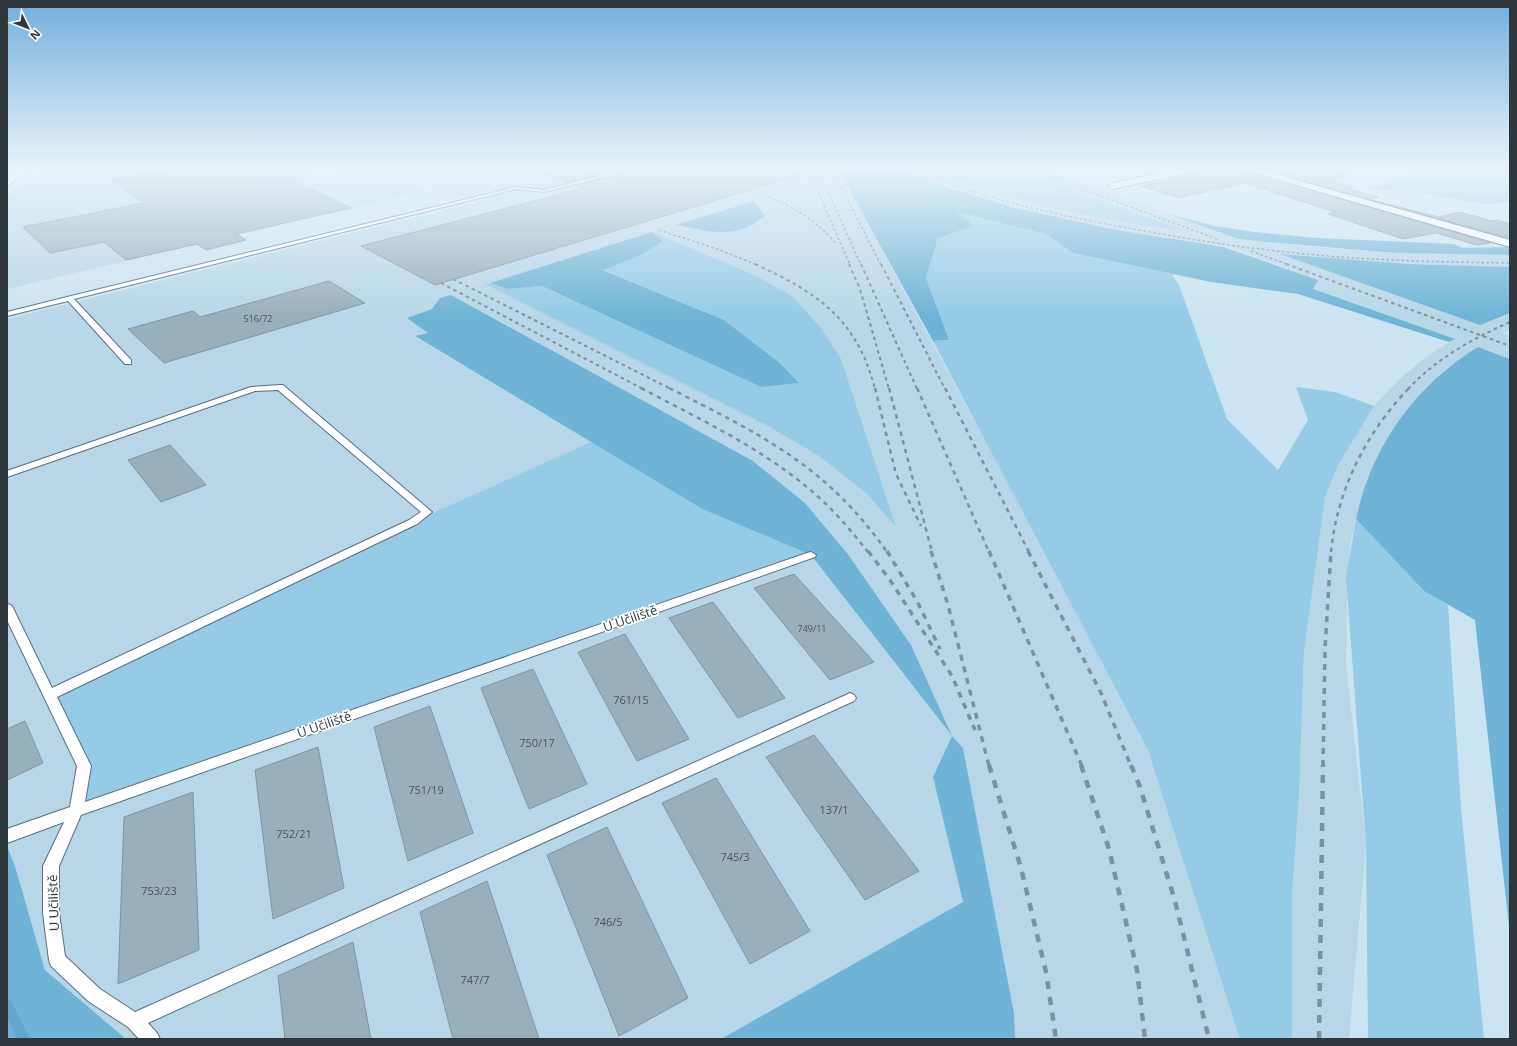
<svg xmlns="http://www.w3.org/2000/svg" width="1517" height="1046" viewBox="0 0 1517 1046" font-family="'Open Sans',sans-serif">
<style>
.built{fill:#b7d7e8;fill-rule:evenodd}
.green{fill:#95cbe6}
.forest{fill:#6fb4d6}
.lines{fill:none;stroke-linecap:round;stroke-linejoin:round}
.stream{stroke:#62a7c9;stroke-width:11}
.building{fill:#98b0bc;stroke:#7e95a2}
.service-casing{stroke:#596f7b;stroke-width:2}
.minor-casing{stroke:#596f7b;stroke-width:2}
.service{fill:#fff;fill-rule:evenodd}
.minor{fill:#fff;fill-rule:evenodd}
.rail-far4{stroke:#7e9099;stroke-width:1.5;stroke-dasharray:2.5 2.5;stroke-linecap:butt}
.rail-far3{stroke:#7e9099;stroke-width:2;stroke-dasharray:3.5 3.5;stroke-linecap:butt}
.rail-far2{stroke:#7e9099;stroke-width:2.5;stroke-dasharray:4.5 4.5;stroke-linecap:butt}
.rail-far1{stroke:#7e9099;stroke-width:3.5;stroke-dasharray:6 6;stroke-linecap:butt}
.rail{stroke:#7e9099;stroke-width:4.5;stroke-dasharray:8 8;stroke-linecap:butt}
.labels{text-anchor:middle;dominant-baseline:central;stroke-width:3.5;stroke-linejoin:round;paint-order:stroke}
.number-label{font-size:9px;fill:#48555c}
.near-number-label{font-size:11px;fill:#48555c}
.near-street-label{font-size:13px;fill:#2d373c;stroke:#fff}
</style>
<rect width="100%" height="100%" fill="#cbe4f1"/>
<g class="built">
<path d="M 54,169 L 300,169 L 319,178 L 359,169 L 384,169 L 394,173 L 418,169 L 838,169 L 1122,692 L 1164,788 L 1202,904 L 1240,1039 L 1015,1039 L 1014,1013 L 963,748 L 952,736 L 933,777 L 963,902 L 721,1039 L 126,1039 L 45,970 L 15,866 L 7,846 L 7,319 L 477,202 L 418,182 L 414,184 L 428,190 L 7,289 L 7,196 L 43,173 ZM 753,201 L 731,232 L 720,232 L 677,225 ZM 652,233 L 757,276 L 793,297 L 895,526 L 866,493 L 819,456 L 766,425 L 486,284 ZM 451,295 L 753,461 L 805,503 L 847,553 L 950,734 L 811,555 L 84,766 L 50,695 L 591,442 L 415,337 L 429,334 L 408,318 L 432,309 L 440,298 Z"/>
<path d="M 901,169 L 928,169 L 970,184 L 1031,202 L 1120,221 L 1167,229 L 1183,231 L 1016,169 L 1044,169 L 1239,239 L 1300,246 L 1396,253 L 1510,255 L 1510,267 L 1409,264 L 1283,254 L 1480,325 L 1510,313 L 1510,330 L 1503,333 L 1510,336 L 1510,359 L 1478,347 L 1448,367 L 1427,386 L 1402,415 L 1383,444 L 1369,475 L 1358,507 L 1350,546 L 1347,597 L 1346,664 L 1366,845 L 1349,1039 L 1289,1039 L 1292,895 L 1299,798 L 1304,651 L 1310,571 L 1325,497 L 1338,465 L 1353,435 L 1374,406 L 1401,378 L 1423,359 L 1454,339 L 1313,289 L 1318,280 L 1229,247 L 1111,229 L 1016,208 L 952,189 Z"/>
</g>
<g class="green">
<path d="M 928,169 L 1016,169 L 1185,231 C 1101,220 1007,202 928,169 Z"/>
<path d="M 1436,169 L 1510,169 L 1510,201 L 1488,205 L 1420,192 L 1367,189 L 1389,181 Z"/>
<path d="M 954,212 L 1046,234 L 1073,253 L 1172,274 L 1179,285 L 1227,419 L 1278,470 L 1308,420 L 1296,387 L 1335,392 L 1374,406 L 1338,465 L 1325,497 L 1304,651 L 1299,798 L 1292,895 L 1292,1039 L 1240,1039 L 1148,750 L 933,341 L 949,340 L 926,278 L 938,238 L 975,226 Z"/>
<path d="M 652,232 L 757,276 L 793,297 L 821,328 L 841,359 L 896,527 L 866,493 L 819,456 L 766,425 L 485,284 L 490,283 L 508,289 L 542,286 L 761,387 L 798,383 L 780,363 L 724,320 L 602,269 L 643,254 L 663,241 Z"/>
<path d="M 591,442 L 702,509 L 811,555 L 76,811 L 84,766 L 49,695 L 413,522 Z"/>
<path d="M 1356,519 L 1424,591 L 1448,605 L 1461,809 L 1484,1039 L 1368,1039 L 1366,845 L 1346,577 Z"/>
</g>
<g class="forest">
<path d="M 838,169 L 901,169 L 952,189 L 1016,208 L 1111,229 L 1224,247 L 1318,280 L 1313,289 L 1455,339 L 1449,342 L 1298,294 L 1211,282 L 1073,253 L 1046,234 L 956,212 L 975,226 L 938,238 L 926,278 L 949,340 L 933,341 Z"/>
<path d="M 754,201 L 765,216 C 760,219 755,224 749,226 C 726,238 700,229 676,225 Z"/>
<path d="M 1168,214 L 1215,226 L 1255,232 L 1317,238 L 1453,244 L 1463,248 L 1510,247 L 1510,255 L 1396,253 L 1266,242 L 1239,239 Z"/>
<path d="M 652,232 L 663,241 L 643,254 L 603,270 L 724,320 L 780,363 L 799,383 L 761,387 L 542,286 L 508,289 L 490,283 Z"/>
<path d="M 1280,254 L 1409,264 L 1510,267 L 1510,313 L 1480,325 Z"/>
<path d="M 451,295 L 753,461 L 805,503 L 847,553 L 911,645 L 952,736 L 963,748 L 1014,1013 L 1015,1039 L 721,1039 L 963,902 L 933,777 L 952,736 L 811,555 L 702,509 L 415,336 L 428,333 L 407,318 L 432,309 L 440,298 Z"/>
<path d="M 1478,347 L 1510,359 L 1510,935 L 1475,620 L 1424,591 L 1356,519 C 1371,447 1415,385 1478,347 Z"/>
<path d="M 7,846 L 15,866 L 45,970 L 126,1039 L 7,1039 Z"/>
</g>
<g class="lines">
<path class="stream" d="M 7,1005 L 24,1039"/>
</g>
<g class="building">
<path d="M 170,169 L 290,169 L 291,179 L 351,208 L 236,234 L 246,240 L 206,250 L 197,244 L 126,260 L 104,242 L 50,253 L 23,227 L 144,203 L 111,180 Z"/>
<path d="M 538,169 L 803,169 L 803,174 L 435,285 L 361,246 L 584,188 L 576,186 L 616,175 L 618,174 L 614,171 L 567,182 L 538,172 Z"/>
<path d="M 1200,169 L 1240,169 L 1490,243 L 1477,245 L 1436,233 L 1403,239 L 1328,214 L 1335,212 L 1245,183 L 1179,198 L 1142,186 L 1199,174 Z"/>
<path d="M 1264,169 L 1345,169 L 1345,176 L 1327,181 L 1354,187 L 1348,189 L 1378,197 L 1369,199 Z"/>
<path d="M 1371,200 L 1439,217 L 1459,212 L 1493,221 L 1496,220 L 1510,224 L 1510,238 Z"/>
<path d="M 329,281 L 365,303 L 164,363 L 128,329 L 193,311 L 200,317 Z"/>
<path d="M 170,445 L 206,485 L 161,502 L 128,460 Z"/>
<path d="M 794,574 L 874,662 L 830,680 L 754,588 Z"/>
<path d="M 713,602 L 785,698 L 738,718 L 669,618 Z"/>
<path d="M 625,634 L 689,739 L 637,761 L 578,652 Z"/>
<path d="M 533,669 L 587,784 L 529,809 L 481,688 Z"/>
<path d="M 430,706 L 473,833 L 408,861 L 374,727 Z"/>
<path d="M 25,721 L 43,763 L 7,780 L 7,729 Z"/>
<path d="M 814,735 L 919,871 L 865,900 L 766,757 Z"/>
<path d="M 318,747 L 344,888 L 273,919 L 255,770 Z"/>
<path d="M 716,778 L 810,931 L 750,964 L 662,803 Z"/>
<path d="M 193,792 L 199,950 L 118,984 L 124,817 Z"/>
<path d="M 607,827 L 688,998 L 619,1036 L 547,855 Z"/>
<path d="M 487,881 L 539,1039 L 453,1039 L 420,912 Z"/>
<path d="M 353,942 L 371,1039 L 285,1039 L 278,976 Z"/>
</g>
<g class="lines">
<g class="service-casing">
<g id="service">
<path d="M 614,172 L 616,174 L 544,192 L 516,189 L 74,299 L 131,360 L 131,364 L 125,364 L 68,301 L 7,316 L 7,312 L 67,297 L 516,187 L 544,190 Z"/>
<path d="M 280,385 L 283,385 L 432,512 L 417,524 L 57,697 L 91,766 L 85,802 L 807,553 L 811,552 L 816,555 L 815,557 L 81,815 L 59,866 L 59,913 L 65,956 L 100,989 L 135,1012 L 846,695 L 850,693 L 854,695 L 856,698 L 854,701 L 148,1023 L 157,1033 L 160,1039 L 139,1039 L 128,1027 L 88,1001 L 51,966 L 49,960 L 43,913 L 43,866 L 64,822 L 7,843 L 7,829 L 70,807 L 77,766 L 7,620 L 7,604 L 11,605 L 13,608 L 52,688 L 409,520 L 421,512 L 278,390 L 255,391 L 7,477 L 7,471 L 251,387 Z"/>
</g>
</g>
<g class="minor-casing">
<g id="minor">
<path d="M 18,169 L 28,169 L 10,184 L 7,185 L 7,177 Z"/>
<path d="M 1178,169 L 1197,169 L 1193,172 L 1113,189 L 1108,186 L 1113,183 Z"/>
<path d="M 1241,169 L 1257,169 L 1510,240 L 1510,247 Z"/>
</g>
</g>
<use href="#service" class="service"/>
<use href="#minor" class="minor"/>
<g class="rail-far4">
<path d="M 808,169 L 850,265"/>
<path d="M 818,169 L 861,265"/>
<path d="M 832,169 L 881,265"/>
<path d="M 878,169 L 917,187 L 985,208"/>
<path d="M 912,169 C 985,200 1061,216 1139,230 C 1182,238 1225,245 1269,250 C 1349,260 1430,262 1510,263"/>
<path d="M 1027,169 L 1217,239"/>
<path d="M 749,190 C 784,202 814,216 837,245"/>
<path d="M 659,230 L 720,250 L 757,265"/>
<path d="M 1251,251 L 1289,265"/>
</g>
<g class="rail-far3">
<path d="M 755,264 C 818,293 857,319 875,389"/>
<path d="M 849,264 L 860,289 L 889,389"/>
<path d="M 861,264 L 917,389"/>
<path d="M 881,264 L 945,389"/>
<path d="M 1286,264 L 1510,346"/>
<path d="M 453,279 L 671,389"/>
<path d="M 441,283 L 643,389"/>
<path d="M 1408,389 C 1436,359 1472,339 1510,322"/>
</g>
<g class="rail-far2">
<path d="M 641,388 C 701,420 764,449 815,494 C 835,511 852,532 868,552"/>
<path d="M 669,388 C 760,434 827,466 887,552"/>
<path d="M 875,388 L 896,474 L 921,526"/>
<path d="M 889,388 L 932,552"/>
<path d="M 917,388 L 989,552"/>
<path d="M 945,388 L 1029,552"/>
<path d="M 1331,552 C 1337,490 1366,433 1409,388"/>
</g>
<g class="rail-far1">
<path d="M 868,551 L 890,580 L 952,676 L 975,730"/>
<path d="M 887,551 L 918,603 L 940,649"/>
<path d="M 931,551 L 948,605 L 989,766"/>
<path d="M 989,551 L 1082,766"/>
<path d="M 1028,551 L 1101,693 L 1131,766"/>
<path d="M 1323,766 L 1325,649 L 1331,551"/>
</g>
<g class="rail">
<path d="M 989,765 L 1021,868 L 1046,972 L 1056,1039"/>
<path d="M 1081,765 L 1109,849 L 1137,970 L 1145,1039"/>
<path d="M 1131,765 L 1140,787 L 1175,901 L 1209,1039"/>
<path d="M 1319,1039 L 1323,765"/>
</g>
</g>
<linearGradient id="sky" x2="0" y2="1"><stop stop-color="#72afdc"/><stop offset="0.53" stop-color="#e8f3f9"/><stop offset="1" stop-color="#e8f3f9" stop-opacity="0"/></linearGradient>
<rect width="1517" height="316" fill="url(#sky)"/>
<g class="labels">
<g class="number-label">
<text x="258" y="318">516/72</text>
<text x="812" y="628">749/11</text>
</g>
<g class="near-number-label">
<text x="631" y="699">761/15</text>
<text x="537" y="742">750/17</text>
<text x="426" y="789">751/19</text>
<text x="834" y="809">137/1</text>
<text x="294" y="833">752/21</text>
<text x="735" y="856">745/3</text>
<text x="159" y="890">753/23</text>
<text x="608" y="921">746/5</text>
<text x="475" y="979">747/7</text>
</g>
<g class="near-street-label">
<text transform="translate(630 618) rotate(-19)">U Učiliště</text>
<text transform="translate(324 724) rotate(-19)">U Učiliště</text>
<text transform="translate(53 903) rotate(-92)">U Učiliště</text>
</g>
</g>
<rect width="1517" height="1046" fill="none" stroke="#2d373c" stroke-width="16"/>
<g transform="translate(28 28) rotate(133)" stroke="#ffffff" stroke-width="3" paint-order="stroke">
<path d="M0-3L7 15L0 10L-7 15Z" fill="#2d373c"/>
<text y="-6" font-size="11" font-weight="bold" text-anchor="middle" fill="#2d373c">N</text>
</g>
</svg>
